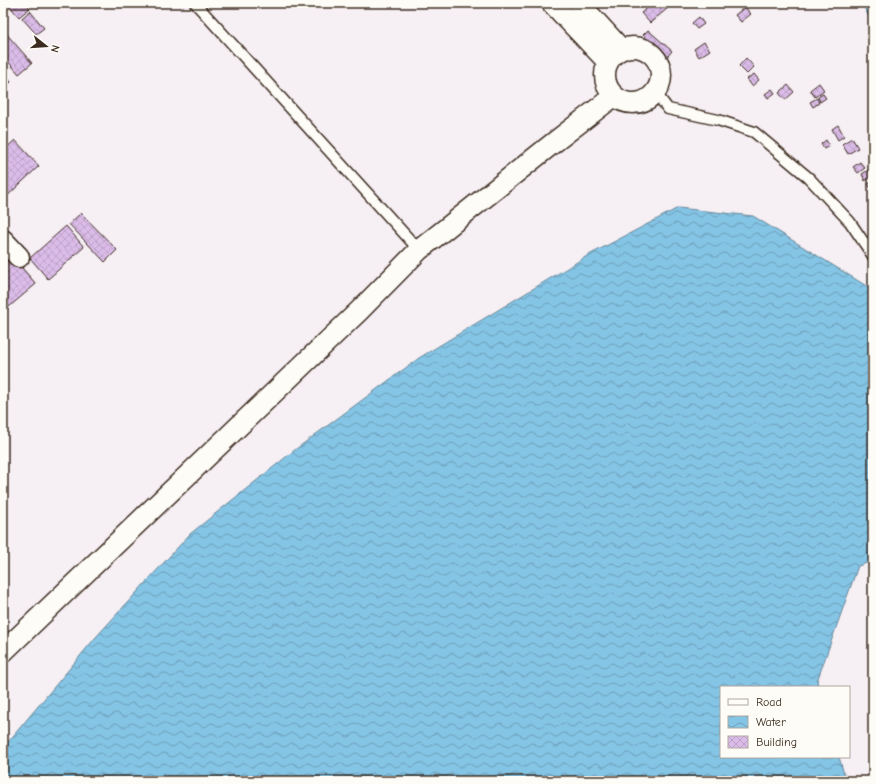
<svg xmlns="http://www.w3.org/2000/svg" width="876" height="784" viewBox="0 0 876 784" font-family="'Comic Neue',sans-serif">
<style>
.water{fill:url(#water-waves);stroke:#678695}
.building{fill:url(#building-cross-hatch);stroke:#3b2a1e}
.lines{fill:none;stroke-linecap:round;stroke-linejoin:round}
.lane-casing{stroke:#3b2a1e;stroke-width:13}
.street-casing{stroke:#3b2a1e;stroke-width:23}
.lane{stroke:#fdfcf7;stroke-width:10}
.street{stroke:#fdfcf7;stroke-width:20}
</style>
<defs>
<pattern id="water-waves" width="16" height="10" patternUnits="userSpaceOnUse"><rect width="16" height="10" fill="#84c4e5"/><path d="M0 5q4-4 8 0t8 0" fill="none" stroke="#6d9fb9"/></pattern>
<pattern id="building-cross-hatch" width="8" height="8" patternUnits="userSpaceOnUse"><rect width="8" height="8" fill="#dbbce9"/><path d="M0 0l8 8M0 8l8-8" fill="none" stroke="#bda2c7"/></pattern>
</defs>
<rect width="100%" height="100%" fill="#f6eff4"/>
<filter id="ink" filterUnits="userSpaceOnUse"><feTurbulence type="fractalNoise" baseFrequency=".025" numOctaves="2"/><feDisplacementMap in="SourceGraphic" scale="8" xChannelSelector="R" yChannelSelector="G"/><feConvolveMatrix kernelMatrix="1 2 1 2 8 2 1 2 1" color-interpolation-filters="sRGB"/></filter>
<g filter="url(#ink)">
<g class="water">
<path d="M 862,3 L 873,3 L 873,25 Z"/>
<path d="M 678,208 L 753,216 L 873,290 L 873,561 L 858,566 L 817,681 L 819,687 L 721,687 L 721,757 L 839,757 L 846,781 L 3,781 L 3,748 L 96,637 L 190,534 L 296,449 L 419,358 L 587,256 Z"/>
</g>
<g class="building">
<path d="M 7,3 L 25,3 L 30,8 L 19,17 Z"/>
<path d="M 653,3 L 663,3 L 668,8 L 650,23 L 641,13 Z"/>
<path d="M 745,7 L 751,14 L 741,22 L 735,15 Z"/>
<path d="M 30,11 L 44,28 L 36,34 L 22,18 Z"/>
<path d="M 699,17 L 704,24 L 697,29 L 692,23 Z"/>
<path d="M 3,30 L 32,63 L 19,74 L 6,59 L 3,61 Z"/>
<path d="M 648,30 L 672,51 L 667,57 L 643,35 Z"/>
<path d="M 704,42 L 710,50 L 699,57 L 694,49 Z"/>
<path d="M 746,58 L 754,67 L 747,74 L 739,66 Z"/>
<path d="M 3,73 L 11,82 L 3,89 Z"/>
<path d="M 754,74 L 759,80 L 752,86 L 747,79 Z"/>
<path d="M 819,83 L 824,90 L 815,97 L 810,90 Z"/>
<path d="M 788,85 L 794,92 L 785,100 L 779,93 Z"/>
<path d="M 772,89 L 775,93 L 768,98 L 765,94 Z"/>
<path d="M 823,94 L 826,98 L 820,102 L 818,97 Z"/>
<path d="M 817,98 L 819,103 L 813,107 L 810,102 Z"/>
<path d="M 838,125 L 844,136 L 838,140 L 832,129 Z"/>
<path d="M 3,127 L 8,132 L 3,137 Z"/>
<path d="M 852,138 L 858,148 L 848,154 L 842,144 Z"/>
<path d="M 15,140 L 39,166 L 3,200 L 3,151 Z"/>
<path d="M 826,140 L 829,146 L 824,149 L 821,144 Z"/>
<path d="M 860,162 L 865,168 L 858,173 L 853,167 Z"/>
<path d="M 872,168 L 873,176 L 865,181 L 862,174 Z"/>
<path d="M 873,181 L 873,192 L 868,184 Z"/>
<path d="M 81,213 L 117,250 L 105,262 L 69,224 Z"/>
<path d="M 66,226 L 84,247 L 48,279 L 30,258 Z"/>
<path d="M 3,246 L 36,284 L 3,312 Z"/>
</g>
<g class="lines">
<g class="lane-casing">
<g id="lane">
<path d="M 195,3 L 419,250"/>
<path d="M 655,92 L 668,109 L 718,120 L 754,132 L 809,178 L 850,222 L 873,256"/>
</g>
</g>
<g class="street-casing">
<g id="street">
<path d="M 552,3 L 608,62"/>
<path d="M 579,3 L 621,49"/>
<circle cx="633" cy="75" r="28"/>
<path d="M 3,240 L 19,257"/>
<path d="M 3,652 L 359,311 L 419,250 L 552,144 L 614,96"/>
</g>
</g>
<use href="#lane" class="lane"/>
<use href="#street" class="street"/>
</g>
</g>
<rect width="876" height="784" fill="none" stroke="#fdfcf7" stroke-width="16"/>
<rect x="8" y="8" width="860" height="768" fill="none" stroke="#3b2a1e" stroke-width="1.5" filter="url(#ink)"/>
<rect x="720" y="686" width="130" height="72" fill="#fdfcf7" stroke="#afa8a0"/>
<rect x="728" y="699" width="20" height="6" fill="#fdfcf7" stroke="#afa8a0"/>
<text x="756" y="706" font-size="12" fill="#3b2a1e">Road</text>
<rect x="728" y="716" width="20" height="12" fill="url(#water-waves)" stroke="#afa8a0"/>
<text x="756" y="726" font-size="12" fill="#3b2a1e">Water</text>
<rect x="728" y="736" width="20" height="12" fill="url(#building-cross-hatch)" stroke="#afa8a0"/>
<text x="756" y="746" font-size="12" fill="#3b2a1e">Building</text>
<g transform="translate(46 46) rotate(107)" stroke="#fdfcf7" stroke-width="3" paint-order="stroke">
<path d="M0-3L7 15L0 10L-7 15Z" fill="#3b2a1e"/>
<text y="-6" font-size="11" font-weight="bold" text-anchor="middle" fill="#3b2a1e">N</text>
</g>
</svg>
